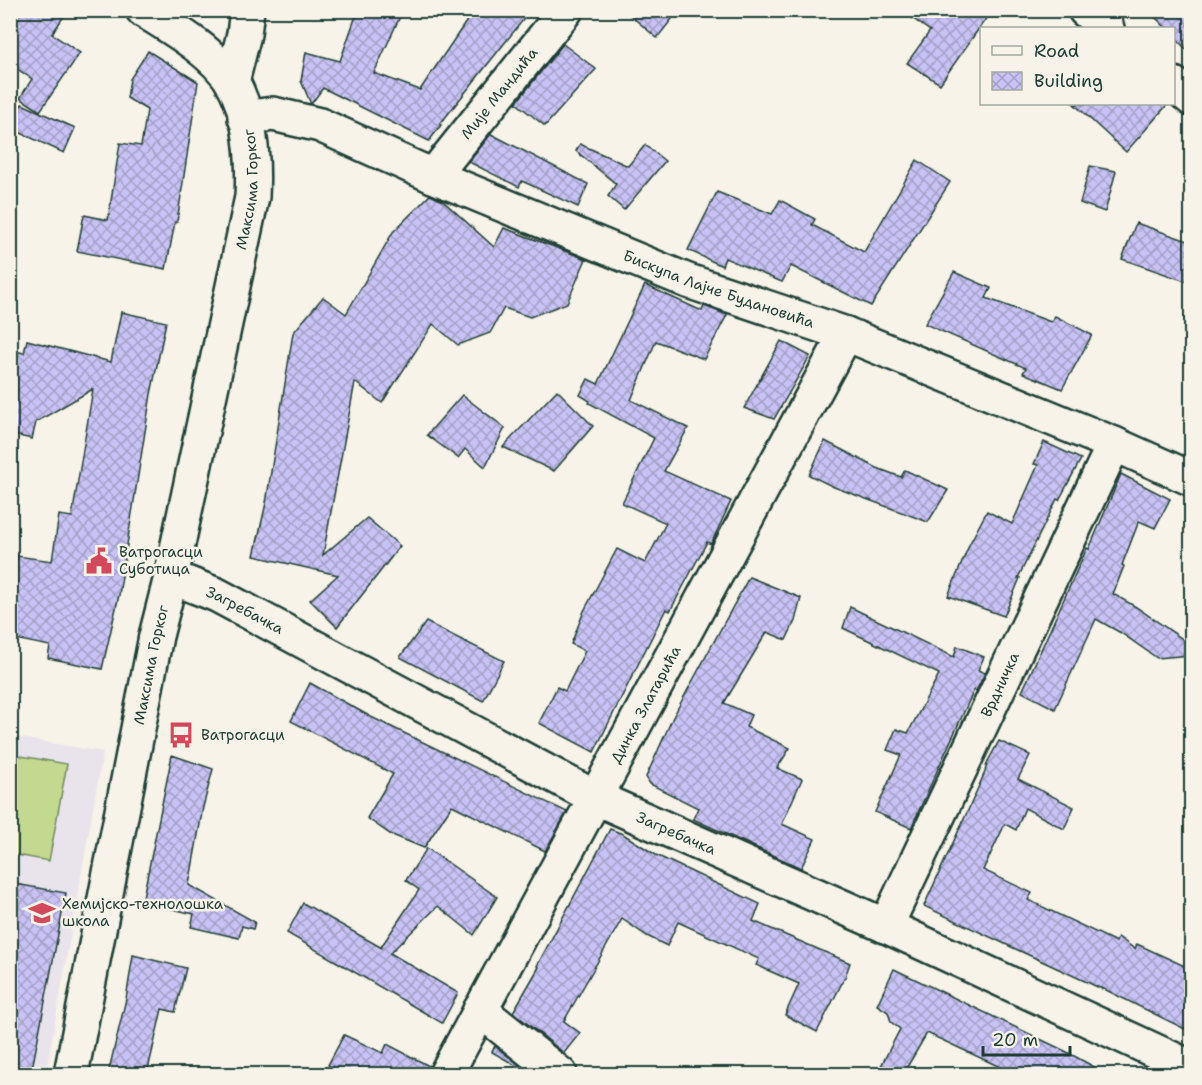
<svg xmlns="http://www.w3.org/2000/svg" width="1202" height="1085" viewBox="0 0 1202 1085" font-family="'Shantell Sans',sans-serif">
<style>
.built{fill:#e9e4ec}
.pitch{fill:#c3d98f;stroke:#718b62;stroke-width:1.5}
.building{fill:url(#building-cross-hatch);stroke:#1f3d34;stroke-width:1.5}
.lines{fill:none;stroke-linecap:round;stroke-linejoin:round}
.street-casing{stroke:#1f3d34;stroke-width:38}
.secondary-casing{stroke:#1f3d34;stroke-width:38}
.street{stroke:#f7f3e8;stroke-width:33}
.secondary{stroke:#f7f3e8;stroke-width:33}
.labels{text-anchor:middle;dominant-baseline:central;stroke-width:5;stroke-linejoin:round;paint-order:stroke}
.street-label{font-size:15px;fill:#1f3d34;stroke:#f7f3e8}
.poi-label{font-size:15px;fill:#1f3d34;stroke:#f7f3e8;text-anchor:start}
</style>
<defs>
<pattern id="building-cross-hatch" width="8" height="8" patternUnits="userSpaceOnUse" patternTransform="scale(1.5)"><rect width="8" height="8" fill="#c9c2f4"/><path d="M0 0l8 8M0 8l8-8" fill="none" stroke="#a39fc6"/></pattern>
</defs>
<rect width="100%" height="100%" fill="#f7f3e8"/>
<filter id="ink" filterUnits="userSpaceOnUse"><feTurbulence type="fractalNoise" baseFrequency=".0167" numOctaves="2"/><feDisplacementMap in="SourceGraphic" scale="12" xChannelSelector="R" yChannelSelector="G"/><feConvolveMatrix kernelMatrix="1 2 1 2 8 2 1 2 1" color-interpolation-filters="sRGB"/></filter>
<g filter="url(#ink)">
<path class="built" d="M 10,736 L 103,752 L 46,1074 L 11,1074 Z"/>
<path class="pitch" d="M 10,754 L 67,764 L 49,861 L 11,854 Z"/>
<g class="building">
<path d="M 21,10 L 68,10 L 52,34 L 80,53 L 40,111 L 20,98 L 32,79 L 10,64 L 10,27 Z"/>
<path d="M 358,10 L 403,10 L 374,73 L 420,90 L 474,10 L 531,10 L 440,124 L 441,125 L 429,141 L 323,88 L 311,104 L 301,81 L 306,52 L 340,61 Z"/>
<path d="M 624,10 L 679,10 L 657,38 Z"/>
<path d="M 901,10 L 992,10 L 940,84 L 907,63 L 930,31 Z"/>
<path d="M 1148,10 L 1191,10 L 1191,54 L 1173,36 L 1173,28 L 1166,28 Z"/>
<path d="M 563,44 L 596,69 L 545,126 L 516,103 Z"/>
<path d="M 148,51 L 198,82 L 177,222 L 175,222 L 166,269 L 77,251 L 84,215 L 108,220 L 120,143 L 141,146 L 147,110 L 127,98 L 130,79 Z"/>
<path d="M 22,104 L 75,128 L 64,153 L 10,128 L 10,123 Z"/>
<path d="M 1074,104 L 1168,104 L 1126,152 Z"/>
<path d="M 491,134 L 588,184 L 578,207 L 522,181 L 519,187 L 469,162 Z"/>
<path d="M 580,144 L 628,166 L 645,145 L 665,161 L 624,210 L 608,196 L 616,184 L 576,151 Z"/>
<path d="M 917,160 L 950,182 L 871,306 L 791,266 L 782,282 L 725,258 L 722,266 L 688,250 L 717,192 L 772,214 L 780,200 L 815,219 L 812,225 L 864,252 Z"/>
<path d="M 1090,166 L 1116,171 L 1105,212 L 1080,203 Z"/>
<path d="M 430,195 L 443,201 L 494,247 L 504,228 L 586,259 L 567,303 L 530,317 L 504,308 L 490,333 L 458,345 L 433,324 L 382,403 L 355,382 L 323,555 L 367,518 L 400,546 L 337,627 L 310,600 L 338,575 L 254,556 L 266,503 L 293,333 L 323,297 L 346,314 L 393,232 Z"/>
<path d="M 1136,223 L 1191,242 L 1191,283 L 1122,259 Z"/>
<path d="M 954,272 L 991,288 L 986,298 L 1051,322 L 1055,316 L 1092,335 L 1062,389 L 1023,373 L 1026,368 L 925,324 Z"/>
<path d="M 645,285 L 702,311 L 704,306 L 727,315 L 704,359 L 656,341 L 631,400 L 688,428 L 664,471 L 731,501 L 711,544 L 707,542 L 670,611 L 666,609 L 594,752 L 539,723 L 557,687 L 565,691 L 585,651 L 571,644 L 584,611 L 617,549 L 645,563 L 666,523 L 622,503 L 654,438 L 589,403 L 590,401 L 580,395 L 588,379 L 598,384 Z"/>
<path d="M 121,312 L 166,322 L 151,394 L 119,595 L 102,669 L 48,658 L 50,646 L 10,638 L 10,555 L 52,561 L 59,515 L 72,517 L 93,389 L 36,422 L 32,439 L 10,434 L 10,350 L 24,353 L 27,340 L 111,362 Z"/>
<path d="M 781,341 L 810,356 L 774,419 L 744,408 Z"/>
<path d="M 557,390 L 593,426 L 554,471 L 503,447 Z"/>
<path d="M 462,395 L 505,428 L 485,467 L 465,449 L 458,458 L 427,435 Z"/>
<path d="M 825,441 L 877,468 L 901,477 L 905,470 L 948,490 L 928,522 L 834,487 L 809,475 Z"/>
<path d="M 1044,442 L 1081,459 L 1059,500 L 1057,499 L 1018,578 L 1020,578 L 1004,616 L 948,596 L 970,543 L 987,511 L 1012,524 L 1038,465 L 1034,464 Z"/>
<path d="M 1121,474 L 1170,499 L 1155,528 L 1139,521 L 1122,565 L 1124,566 L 1113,594 L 1136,607 L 1191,645 L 1191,655 L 1157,658 L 1121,633 L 1096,619 L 1055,709 L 1022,692 L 1087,548 L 1089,549 Z"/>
<path d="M 749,577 L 801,598 L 795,621 L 786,640 L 767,632 L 724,703 L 751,715 L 746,727 L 790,748 L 777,768 L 802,779 L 782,824 L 815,839 L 801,868 L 693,819 L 698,808 L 650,784 L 646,777 L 673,717 Z"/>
<path d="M 850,607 L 954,657 L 957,646 L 984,657 L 978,670 L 985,673 L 976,691 L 974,690 L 911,828 L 875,812 L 901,755 L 887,750 L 896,729 L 908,733 L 939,674 L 843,628 Z"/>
<path d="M 426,622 L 504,661 L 483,701 L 400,657 Z"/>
<path d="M 310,683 L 371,717 L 567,812 L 545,851 L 452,805 L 424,848 L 390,834 L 367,818 L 393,774 L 291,721 Z"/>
<path d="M 999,741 L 1030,755 L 1018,779 L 1074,807 L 1064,829 L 1025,808 L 1016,830 L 1005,824 L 983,870 L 1032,893 L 1028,900 L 1116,942 L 1118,937 L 1135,949 L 1137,944 L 1191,969 L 1191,1032 L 1102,988 L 1102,989 L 1020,951 L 924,906 L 970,806 L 985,772 L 987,763 Z"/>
<path d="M 172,755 L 213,769 L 203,807 L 189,885 L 255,922 L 253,929 L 242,926 L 239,938 L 191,927 L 194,914 L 142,902 Z"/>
<path d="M 610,829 L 623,834 L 656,855 L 760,904 L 753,921 L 850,963 L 845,977 L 817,1032 L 785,1015 L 799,984 L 756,965 L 759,959 L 678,922 L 667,946 L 647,936 L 622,919 L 564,1021 L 580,1033 L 564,1053 L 513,1012 L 539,967 L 537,966 Z"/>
<path d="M 427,848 L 497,897 L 474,935 L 438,906 L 390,953 L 458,993 L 442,1023 L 287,933 L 303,903 L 382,948 L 381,947 L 419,890 L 406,880 Z"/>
<path d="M 10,883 L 66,893 L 31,1074 L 10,1074 Z"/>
<path d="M 133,955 L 186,968 L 175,1012 L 162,1009 L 147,1074 L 108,1074 L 126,999 Z"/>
<path d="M 894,969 L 1065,1051 L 1107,1074 L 1015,1074 L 927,1033 L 903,1074 L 894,1074 L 880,1068 L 900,1029 L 891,1022 L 888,1012 L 877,1005 Z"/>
<path d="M 344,1035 L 383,1053 L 387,1044 L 429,1066 L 427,1074 L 346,1074 L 328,1065 Z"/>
<path d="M 495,1046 L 531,1074 L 492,1052 Z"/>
</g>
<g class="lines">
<g class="street-casing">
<g id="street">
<path d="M 1085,10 L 1107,28"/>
<path d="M 232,82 L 244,34 L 247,10"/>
<path d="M 1174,84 L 1192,99"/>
<path id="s1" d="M 245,118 L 273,114 L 320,125 L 433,176 L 688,281 L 846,334 L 1114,444 L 1192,479"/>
<path id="s2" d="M 433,176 L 566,10"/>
<path id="s3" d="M 886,926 L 1114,444"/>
<path d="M 480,1010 L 560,1074"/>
<path id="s4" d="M 446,1074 L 846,334"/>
</g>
</g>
<g class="secondary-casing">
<g id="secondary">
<path id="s5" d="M 171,577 L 217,595 L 596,798 L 886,926 L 1192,1068"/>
<path id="s6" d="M 71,1074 L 156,636 L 171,577 L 252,197 C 254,160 251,116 233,83 C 215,53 172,28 143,10"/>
</g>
</g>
<use href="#street" class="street"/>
<use href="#secondary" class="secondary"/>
</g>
</g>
<defs>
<g id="civic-bare" transform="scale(2.07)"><path d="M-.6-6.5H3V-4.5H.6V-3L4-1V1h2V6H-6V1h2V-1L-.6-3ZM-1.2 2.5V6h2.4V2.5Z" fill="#d1495b" stroke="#f7f3e8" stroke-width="2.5" paint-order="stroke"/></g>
<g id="bus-bare" transform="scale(2.07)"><path d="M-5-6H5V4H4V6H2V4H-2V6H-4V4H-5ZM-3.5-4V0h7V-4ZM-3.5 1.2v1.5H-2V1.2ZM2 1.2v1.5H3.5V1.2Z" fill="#d1495b" stroke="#f7f3e8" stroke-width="2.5" paint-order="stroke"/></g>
<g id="school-bare" transform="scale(2.07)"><path d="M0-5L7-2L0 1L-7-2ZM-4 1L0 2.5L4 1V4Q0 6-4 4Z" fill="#d1495b" stroke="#f7f3e8" stroke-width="2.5" paint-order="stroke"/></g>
</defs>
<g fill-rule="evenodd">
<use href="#civic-bare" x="99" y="561"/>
<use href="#bus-bare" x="181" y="735"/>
<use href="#school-bare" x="42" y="913"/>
</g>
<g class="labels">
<g class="street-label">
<text stroke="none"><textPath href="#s2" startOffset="106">Мије Мандића</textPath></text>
<text stroke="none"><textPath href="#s6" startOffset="903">Максима Горког</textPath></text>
<text stroke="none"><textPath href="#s1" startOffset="508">Бискупа Лајче Будановића</textPath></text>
<text stroke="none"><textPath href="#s5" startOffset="81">Загребачка</textPath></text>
<text stroke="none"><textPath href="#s6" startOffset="417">Максима Горког</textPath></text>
<text stroke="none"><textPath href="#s3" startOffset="267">Врдничка</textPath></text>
<text stroke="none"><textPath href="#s4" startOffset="420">Динка Златарића</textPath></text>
<text stroke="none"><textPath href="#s5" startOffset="567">Загребачка</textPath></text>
</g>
<g class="poi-label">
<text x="119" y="552">Ватрогасци<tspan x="119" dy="17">Суботица</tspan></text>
<text x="201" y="735">Ватрогасци</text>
<text x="62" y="904">Хемијско-технолошка<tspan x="62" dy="17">школа</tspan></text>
</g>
</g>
<rect width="1202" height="1085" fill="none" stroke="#f7f3e8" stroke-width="36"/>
<rect x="18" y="18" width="1166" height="1049" fill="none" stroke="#1f3d34" stroke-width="2" filter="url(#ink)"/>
<rect x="980" y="27" width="195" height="78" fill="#f7f3e8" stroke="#a1aaa0" stroke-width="1.5"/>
<rect x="992" y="46" width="30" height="9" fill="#f7f3e8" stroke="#a1aaa0" stroke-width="1.5"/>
<text x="1034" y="57" font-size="18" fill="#1f3d34">Road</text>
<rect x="992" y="72" width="30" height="18" fill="url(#building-cross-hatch)" stroke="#a1aaa0" stroke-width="1.5"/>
<text x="1034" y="87" font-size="18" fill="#1f3d34">Building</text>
<path d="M983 1046v9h87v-9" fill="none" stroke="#1f3d34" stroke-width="3"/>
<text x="992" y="1046" font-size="18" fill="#1f3d34" stroke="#f7f3e8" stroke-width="4.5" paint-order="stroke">20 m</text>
</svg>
